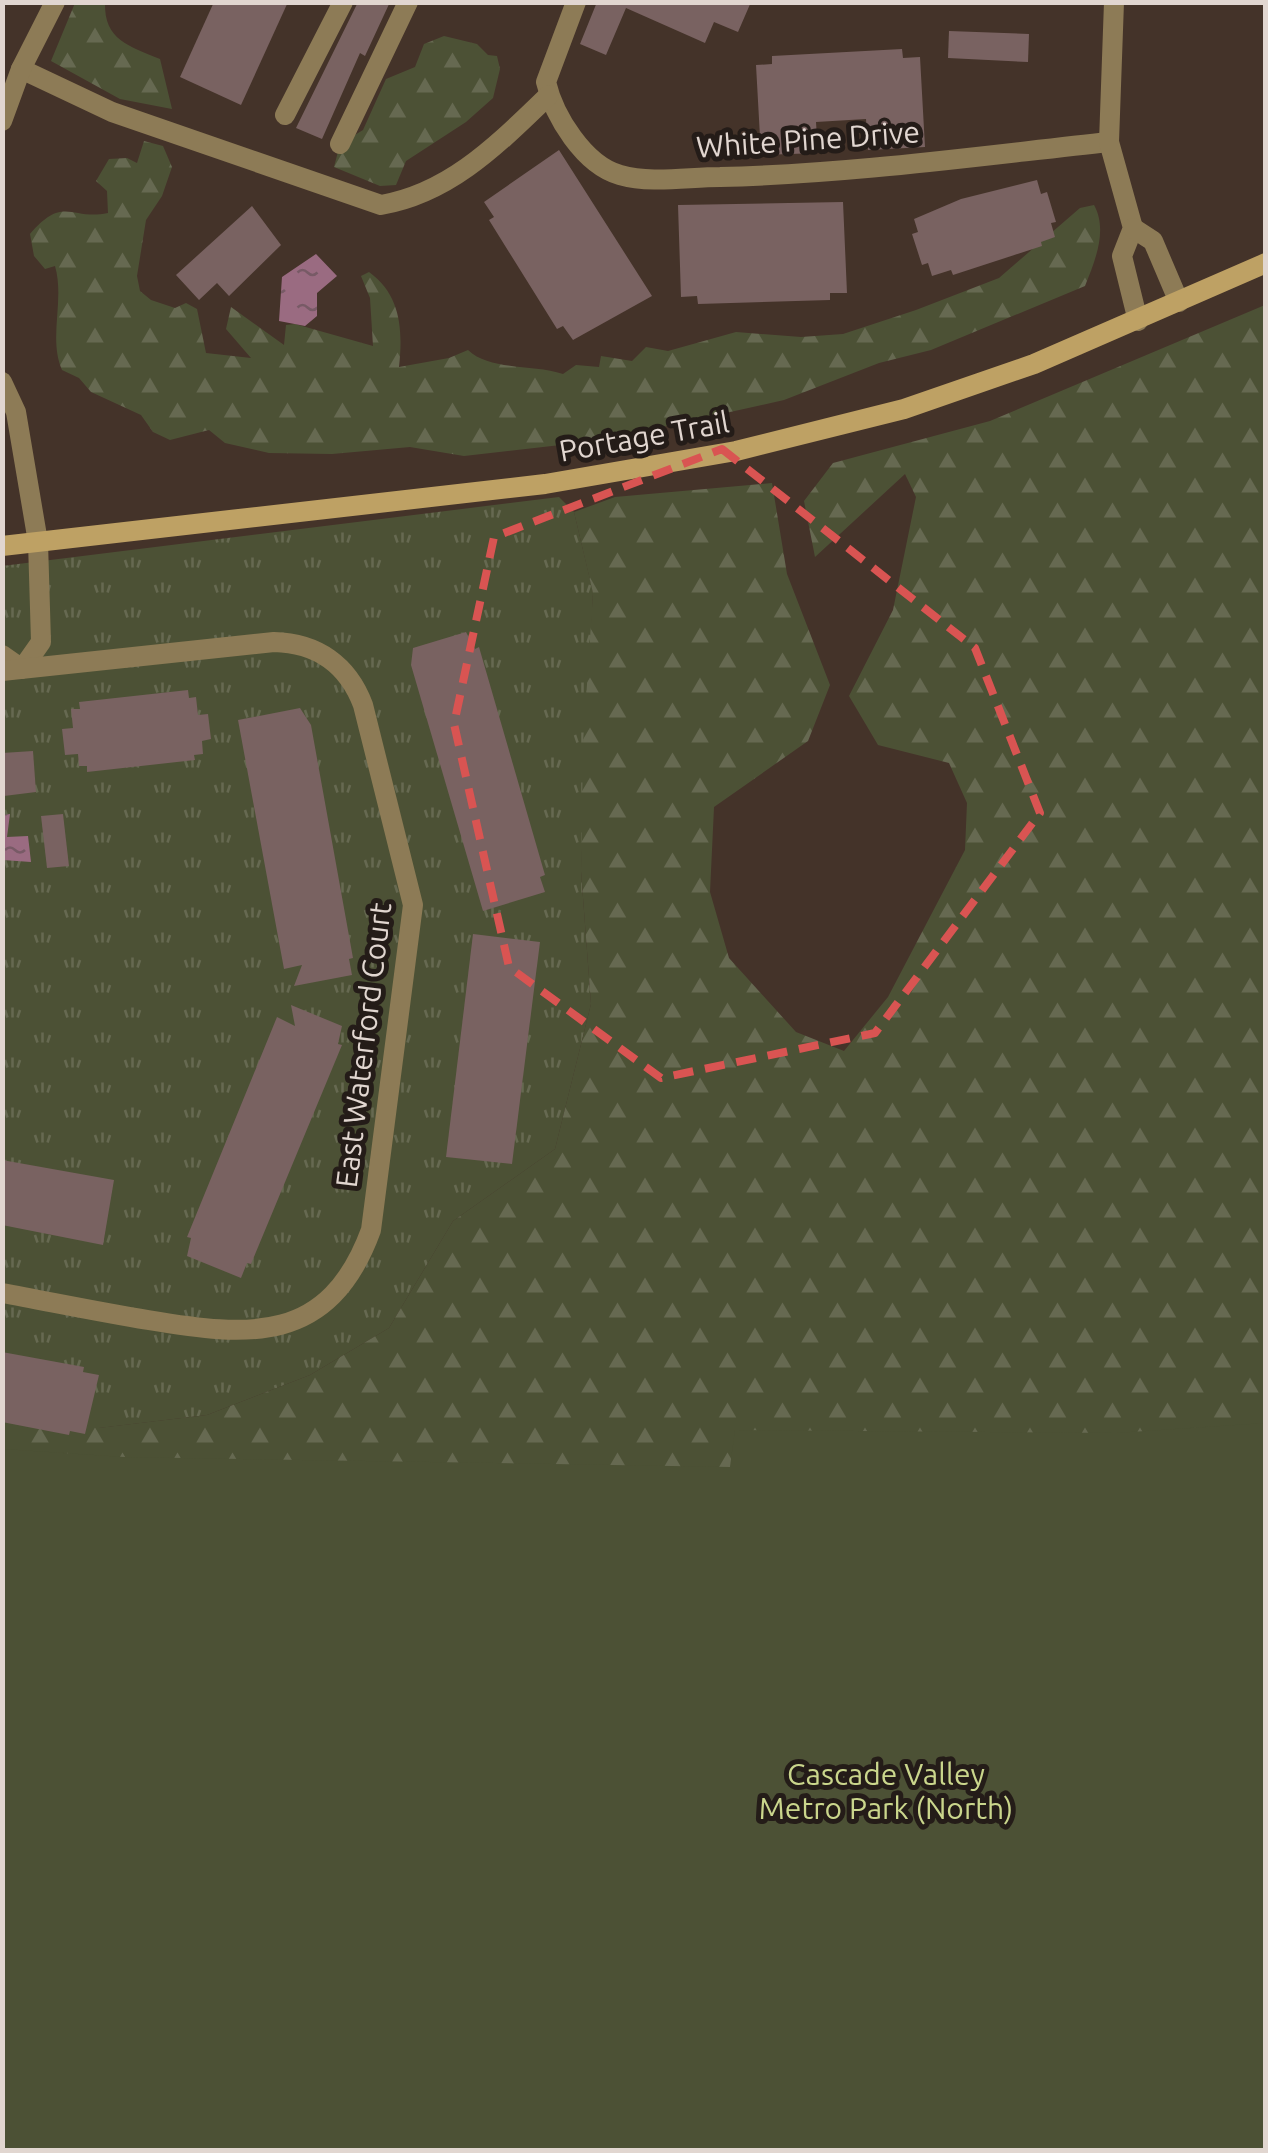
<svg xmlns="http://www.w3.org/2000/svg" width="1268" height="2153" viewBox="0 0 1268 2153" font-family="Ubuntu,sans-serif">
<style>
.grass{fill:url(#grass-tufts)}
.forest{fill:url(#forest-firs)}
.green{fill:#4c5135}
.water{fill:url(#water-ripples)}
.building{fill:#796261}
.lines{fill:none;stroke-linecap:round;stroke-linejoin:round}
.minor{stroke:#8d7b56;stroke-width:20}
.secondary{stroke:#bea164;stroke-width:20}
.marked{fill:none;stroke:#d95452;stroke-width:8;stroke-dasharray:20 12;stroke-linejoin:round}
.labels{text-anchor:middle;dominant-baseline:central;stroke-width:10;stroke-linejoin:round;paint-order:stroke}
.street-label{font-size:30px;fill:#e1d6d0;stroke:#241c18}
.park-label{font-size:30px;fill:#cad68c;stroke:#241c18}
</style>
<defs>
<pattern id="grass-tufts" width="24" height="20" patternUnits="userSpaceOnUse" patternTransform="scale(2.5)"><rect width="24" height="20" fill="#4c5135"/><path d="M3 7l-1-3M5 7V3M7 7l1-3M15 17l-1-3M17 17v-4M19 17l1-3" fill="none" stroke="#666951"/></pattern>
<pattern id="forest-firs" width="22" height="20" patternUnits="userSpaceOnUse" patternTransform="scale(2.5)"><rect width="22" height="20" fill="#4c5135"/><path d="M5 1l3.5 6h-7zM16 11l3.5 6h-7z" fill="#666951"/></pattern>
<pattern id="water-ripples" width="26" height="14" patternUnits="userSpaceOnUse" patternTransform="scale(2.5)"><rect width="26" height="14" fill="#9a6b81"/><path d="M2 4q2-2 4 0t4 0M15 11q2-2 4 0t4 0" fill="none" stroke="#785a66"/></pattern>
</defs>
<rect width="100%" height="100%" fill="#443329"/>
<path class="grass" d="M 559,497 L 574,512 L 593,592 L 581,871 L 591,1004 L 555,1149 L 453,1221 L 389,1328 L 310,1375 L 207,1415 L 99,1428 L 89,1439 L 3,1431 L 2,566 Z"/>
<g class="forest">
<path d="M 75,3 L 105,3 C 104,40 129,46 160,59 L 172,109 L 120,99 L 51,61 Z"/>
<path d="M 444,36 L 477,44 L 488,55 L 497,56 L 500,69 L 493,98 L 466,122 L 406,161 L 396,185 L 380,186 L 334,167 L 340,144 L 363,130 L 386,79 L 415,67 L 424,44 Z"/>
<path d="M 144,141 L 163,146 L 172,167 L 162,196 L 146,220 L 137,276 L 140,291 L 151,300 L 175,308 L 186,303 L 197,309 L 206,353 L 251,358 L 226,329 L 231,307 L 284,345 L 286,325 L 295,324 L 373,346 L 370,298 L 361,276 L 369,272 C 401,295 403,330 399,367 L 449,358 L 468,350 C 490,371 533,364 563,374 L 576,365 L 599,367 L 601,356 L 632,361 L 646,347 L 668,351 L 736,332 L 801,337 L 843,334 L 916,310 L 999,278 L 1080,208 L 1094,205 C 1108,230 1095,261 1085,286 L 931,350 L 879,363 L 784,400 L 604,440 L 464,456 L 410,447 L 332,454 L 269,453 L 225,443 L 209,430 L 170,440 L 153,432 L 141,415 L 91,392 L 79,378 L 62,370 C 48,338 65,300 55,266 L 45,269 L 34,256 L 30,234 C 64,194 71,221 108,213 L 107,191 L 96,181 L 109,159 L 127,158 L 137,163 Z"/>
<path d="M 1265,305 L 1265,2150 L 3,2150 L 2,1421 L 98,1428 L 207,1415 L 310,1375 L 389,1328 L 453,1221 L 555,1149 L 591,1004 L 581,871 L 583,745 L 593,593 L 574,512 L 615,497 L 772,483 L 787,574 L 830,685 L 808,741 L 714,807 L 710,892 L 729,958 L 796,1032 L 844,1051 L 888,997 L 965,850 L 967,803 L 949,763 L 878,745 L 849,696 L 893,610 L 916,497 L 905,474 L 815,557 L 804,501 L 833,463 L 990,421 Z"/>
</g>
<path class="green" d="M 1265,1423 L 1265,2150 L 3,2150 L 3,1449 L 124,1457 L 730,1467 L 735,1430 L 1116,1433 Z"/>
<g class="water">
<path d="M 316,254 L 337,276 L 317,293 L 317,316 L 305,326 L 279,321 L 282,277 Z"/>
<path d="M 10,814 L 7,837 L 28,836 L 31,862 L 3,860 L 3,815 Z"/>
</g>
<g class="building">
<path d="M 214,2 L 288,2 L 241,105 L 180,77 Z"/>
<path d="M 358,2 L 390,2 L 365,56 L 360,53 L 322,139 L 296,128 Z"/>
<path d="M 597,2 L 751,2 L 738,32 L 714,22 L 705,43 L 626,8 L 606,55 L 580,44 Z"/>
<path d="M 949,31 L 1029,34 L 1028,62 L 948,58 Z"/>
<path d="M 902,49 L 903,58 L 920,57 L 925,147 L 868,150 L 866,119 L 816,122 L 818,153 L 761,155 L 756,65 L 772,64 L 772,56 Z"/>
<path d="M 559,150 L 652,296 L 573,340 L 563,326 L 557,329 L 489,220 L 494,217 L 484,202 Z"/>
<path d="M 1037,180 L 1041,194 L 1047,192 L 1056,222 L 1051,223 L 1055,237 L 1041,242 L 1042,246 L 953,275 L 951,270 L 932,276 L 928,263 L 922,265 L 912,234 L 918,232 L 914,219 L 961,199 Z"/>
<path d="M 843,202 L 847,293 L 830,293 L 830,300 L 698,304 L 697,296 L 681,297 L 678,205 Z"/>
<path d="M 252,206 L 281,245 L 229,296 L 217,283 L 199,300 L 176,275 Z"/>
<path d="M 466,632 L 475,649 L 479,647 L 545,875 L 540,877 L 545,892 L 483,911 L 411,665 L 413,648 Z"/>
<path d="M 188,690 L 189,698 L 196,697 L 198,715 L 208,714 L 211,739 L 202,741 L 203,754 L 194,755 L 195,760 L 87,772 L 87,766 L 79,766 L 78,754 L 65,755 L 62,729 L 73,728 L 71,709 L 80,709 L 79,702 Z"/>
<path d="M 300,708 L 311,725 L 353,958 L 349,959 L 352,975 L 294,986 L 302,965 L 284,969 L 238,720 Z"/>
<path d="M 33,751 L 36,792 L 4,796 L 2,753 Z"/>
<path d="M 63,814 L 69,866 L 47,868 L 41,816 Z"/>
<path d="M 473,934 L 540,942 L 512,1164 L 446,1157 Z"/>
<path d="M 291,1005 L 342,1026 L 338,1044 L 342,1045 L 251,1264 L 247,1263 L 241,1278 L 187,1256 L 191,1238 L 187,1237 L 277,1017 L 295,1026 Z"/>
<path d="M 2,1160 L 114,1180 L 103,1245 L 2,1225 Z"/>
<path d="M 2,1352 L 84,1367 L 83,1372 L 99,1375 L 85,1434 L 70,1431 L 69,1435 L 2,1422 Z"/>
</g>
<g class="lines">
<g class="minor">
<path d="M 576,2 L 546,82 C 554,116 584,165 620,175 C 651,184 688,177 720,177 C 850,174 979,156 1109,142"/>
<path d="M 1114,2 L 1109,142 L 1133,228 L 1122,256 L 1138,321"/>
<path d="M 21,69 L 112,112 L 381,205 C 451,193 499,143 549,95"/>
<path d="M 285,115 L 343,2"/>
<path d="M 2,121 L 21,69 L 55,2"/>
<path d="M 340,144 L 408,2"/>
<path d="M 1133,228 L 1153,241 L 1179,302"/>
<path d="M 2,382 L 16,412 L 38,542 L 41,642 L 22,669 L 2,655"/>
<path d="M 2,671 L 274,642 C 317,643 348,665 363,705 L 413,905 L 371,1230 C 329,1345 249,1337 148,1320 C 99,1312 51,1302 2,1293"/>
</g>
<path class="secondary" d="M 2,546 L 545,484 L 736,451 L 904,409 L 1034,364 L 1266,263"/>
</g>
<path class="marked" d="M 722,449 L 975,648 L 1040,813 L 875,1033 L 661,1078 L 509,967 L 454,724 L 494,537 Z"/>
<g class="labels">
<g class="street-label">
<text transform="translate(808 139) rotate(-4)">White Pine Drive</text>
<text transform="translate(644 436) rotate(-10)">Portage Trail</text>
<text transform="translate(363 1045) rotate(-83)">East Waterford Court</text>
</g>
<g class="park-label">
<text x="886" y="1774">Cascade Valley<tspan x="886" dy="34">Metro Park (North)</tspan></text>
</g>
</g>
<rect width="1268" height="2153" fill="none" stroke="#e1d6d0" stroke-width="10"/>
</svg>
